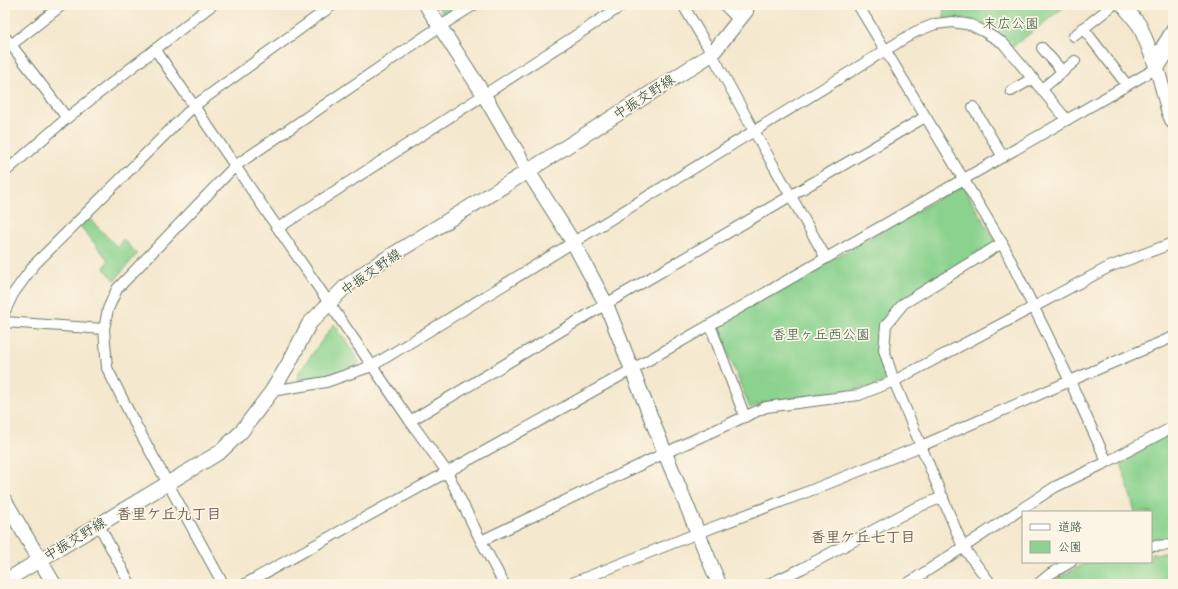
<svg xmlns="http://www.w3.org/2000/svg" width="1178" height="589" viewBox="0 0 1178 589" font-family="Caveat,'Klee One',sans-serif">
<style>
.green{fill:#8ad28e;stroke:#548861}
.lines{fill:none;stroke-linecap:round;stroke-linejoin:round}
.street-casing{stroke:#6a796a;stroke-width:12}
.secondary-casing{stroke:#6a796a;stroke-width:16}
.street{stroke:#fff;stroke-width:10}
.secondary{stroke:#fff;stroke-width:14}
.labels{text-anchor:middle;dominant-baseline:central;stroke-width:3.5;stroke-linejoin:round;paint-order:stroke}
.park-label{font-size:14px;fill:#345b46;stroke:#fcf5e5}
.street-label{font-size:14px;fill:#1f3d34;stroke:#fcf5e5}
.neighbourhood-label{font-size:15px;font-weight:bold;fill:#695f55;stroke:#fcf5e5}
</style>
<rect width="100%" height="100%" fill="#fcf5e5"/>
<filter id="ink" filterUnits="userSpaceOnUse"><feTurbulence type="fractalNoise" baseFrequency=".025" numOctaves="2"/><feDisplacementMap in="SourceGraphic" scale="8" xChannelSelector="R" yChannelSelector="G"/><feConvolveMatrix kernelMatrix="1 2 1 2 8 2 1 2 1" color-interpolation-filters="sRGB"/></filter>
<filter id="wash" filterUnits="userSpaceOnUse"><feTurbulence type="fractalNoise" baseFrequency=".012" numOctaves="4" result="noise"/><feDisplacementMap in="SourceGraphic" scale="16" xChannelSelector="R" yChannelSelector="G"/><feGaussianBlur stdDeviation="0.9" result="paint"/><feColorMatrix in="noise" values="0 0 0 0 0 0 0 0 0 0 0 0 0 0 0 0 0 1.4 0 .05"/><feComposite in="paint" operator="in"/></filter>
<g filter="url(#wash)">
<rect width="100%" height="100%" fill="#f4e8ce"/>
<g class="green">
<path d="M 437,5 L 464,5 L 445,17 Z"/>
<path d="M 943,5 L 1067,5 L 1011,48 C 1002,38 987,24 973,21 C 964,18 953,19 944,18 Z"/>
<path d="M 962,185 L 996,242 L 895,305 L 885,317 L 880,335 L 890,379 L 871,387 L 765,402 L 750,408 L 719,331 L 721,325 L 726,320 Z"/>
<path d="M 86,215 L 117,247 L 123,239 L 137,254 L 115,280 L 104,269 L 108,260 L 78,223 Z"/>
<path d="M 334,324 L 348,343 L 360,364 L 308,382 L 301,383 L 297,378 L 300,371 Z"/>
<path d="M 1173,430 L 1173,542 L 1151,542 L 1151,512 L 1135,512 L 1120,459 Z"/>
<path d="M 1173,552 L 1173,584 L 1051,584 L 1063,575 L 1088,562 L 1151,562 L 1151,554 Z"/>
</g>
</g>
<g filter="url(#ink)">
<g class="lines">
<g class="street-casing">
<g id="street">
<path d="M 683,5 L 712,54 L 754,131 L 826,258"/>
<path d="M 724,5 L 739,20"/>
<path d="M 858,5 L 1002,243 L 903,304 L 886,325 L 884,350 L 894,381 L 963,547 L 991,584"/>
<path d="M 1083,28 L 1127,85"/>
<path d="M 1074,36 L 1113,5"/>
<path d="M 5,37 L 67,118"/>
<path d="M 11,45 L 62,5"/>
<path d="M 1042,48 L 1063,72"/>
<path d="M 155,49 L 410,421 L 447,472 L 481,541 L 504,584"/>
<path d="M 1154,58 L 1173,27"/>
<path d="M 1042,89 L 1075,61"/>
<path d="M 1011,91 L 1033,78"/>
<path d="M 973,107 L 1003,157"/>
<path d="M 5,172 L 67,118 L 212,5"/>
<path d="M 278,228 L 623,5"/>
<path d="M 1002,243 L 1070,381 L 1107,462"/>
<path d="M 5,311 L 13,294 L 34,265 L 194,106 L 333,5"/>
<path d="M 5,322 L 104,329"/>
<path d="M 710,325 L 745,417"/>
<path d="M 272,391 L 326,382 L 372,366 L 915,32 L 935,24 L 953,22 L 971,25 L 983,31 L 1003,43 L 1067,120"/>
<path d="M 410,421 L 606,304 L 925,117"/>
<path d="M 99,525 L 130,584"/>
<path d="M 481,541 L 665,453 L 766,407 L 859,395 L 894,381 L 1109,267 L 1173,243"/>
<path d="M 1151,546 L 1173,545"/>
<path d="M 223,584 L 132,418 L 107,368 L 104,329 L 108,309 L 117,289 L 235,166 L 439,27 L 474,5"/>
<path d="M 245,584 L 633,369 L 1157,68"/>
<path d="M 570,584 L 698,533 L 812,490 L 921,446 L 1070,381 L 1173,337"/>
<path d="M 769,584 L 803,568 L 913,509 L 943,497"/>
<path d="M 907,584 L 1055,487 L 1107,462 L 1173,427"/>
<path d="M 1038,584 L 1050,574 L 1071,562"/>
</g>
</g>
<g class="secondary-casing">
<g id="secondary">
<path d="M 426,5 L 484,95 L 528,171 L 573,242 L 606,304 L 665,453 L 719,584"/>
<path d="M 1123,5 L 1140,26 L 1157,68"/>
<path d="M 1173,43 L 1157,68 L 1169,113 L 1173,122"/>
<path d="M 5,501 L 54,584"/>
<path d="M 5,581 L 220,452 L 241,432 L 272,391 L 289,363 L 309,324 L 345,287 L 371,268 L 528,171 L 712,54 L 746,11 L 747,5"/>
</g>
</g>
<use href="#street" class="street"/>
<use href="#secondary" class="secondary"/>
</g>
</g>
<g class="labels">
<g class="park-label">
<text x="1011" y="23">末広公園</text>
<text x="821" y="334">香里ヶ丘西公園</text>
</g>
<g class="street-label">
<text transform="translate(644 97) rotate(-33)">中振交野線</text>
<text transform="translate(371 272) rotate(-35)">中振交野線</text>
<text transform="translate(75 539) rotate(-31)">中振交野線</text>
</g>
<g class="neighbourhood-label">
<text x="169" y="514">香里ケ丘九丁目</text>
<text x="863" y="537">香里ケ丘七丁目</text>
</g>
</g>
<rect width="1178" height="589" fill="none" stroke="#fcf5e5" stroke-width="20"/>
<rect x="1022" y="511" width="130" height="52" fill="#fcf5e5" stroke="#a4ab9e"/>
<rect x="1030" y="524" width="20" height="6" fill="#ffffff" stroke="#a4ab9e"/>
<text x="1058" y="531" font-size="12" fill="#1f3d34">道路</text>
<rect x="1030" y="541" width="20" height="12" fill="#8ad28e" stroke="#a4ab9e"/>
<text x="1058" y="551" font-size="12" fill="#1f3d34">公園</text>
</svg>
